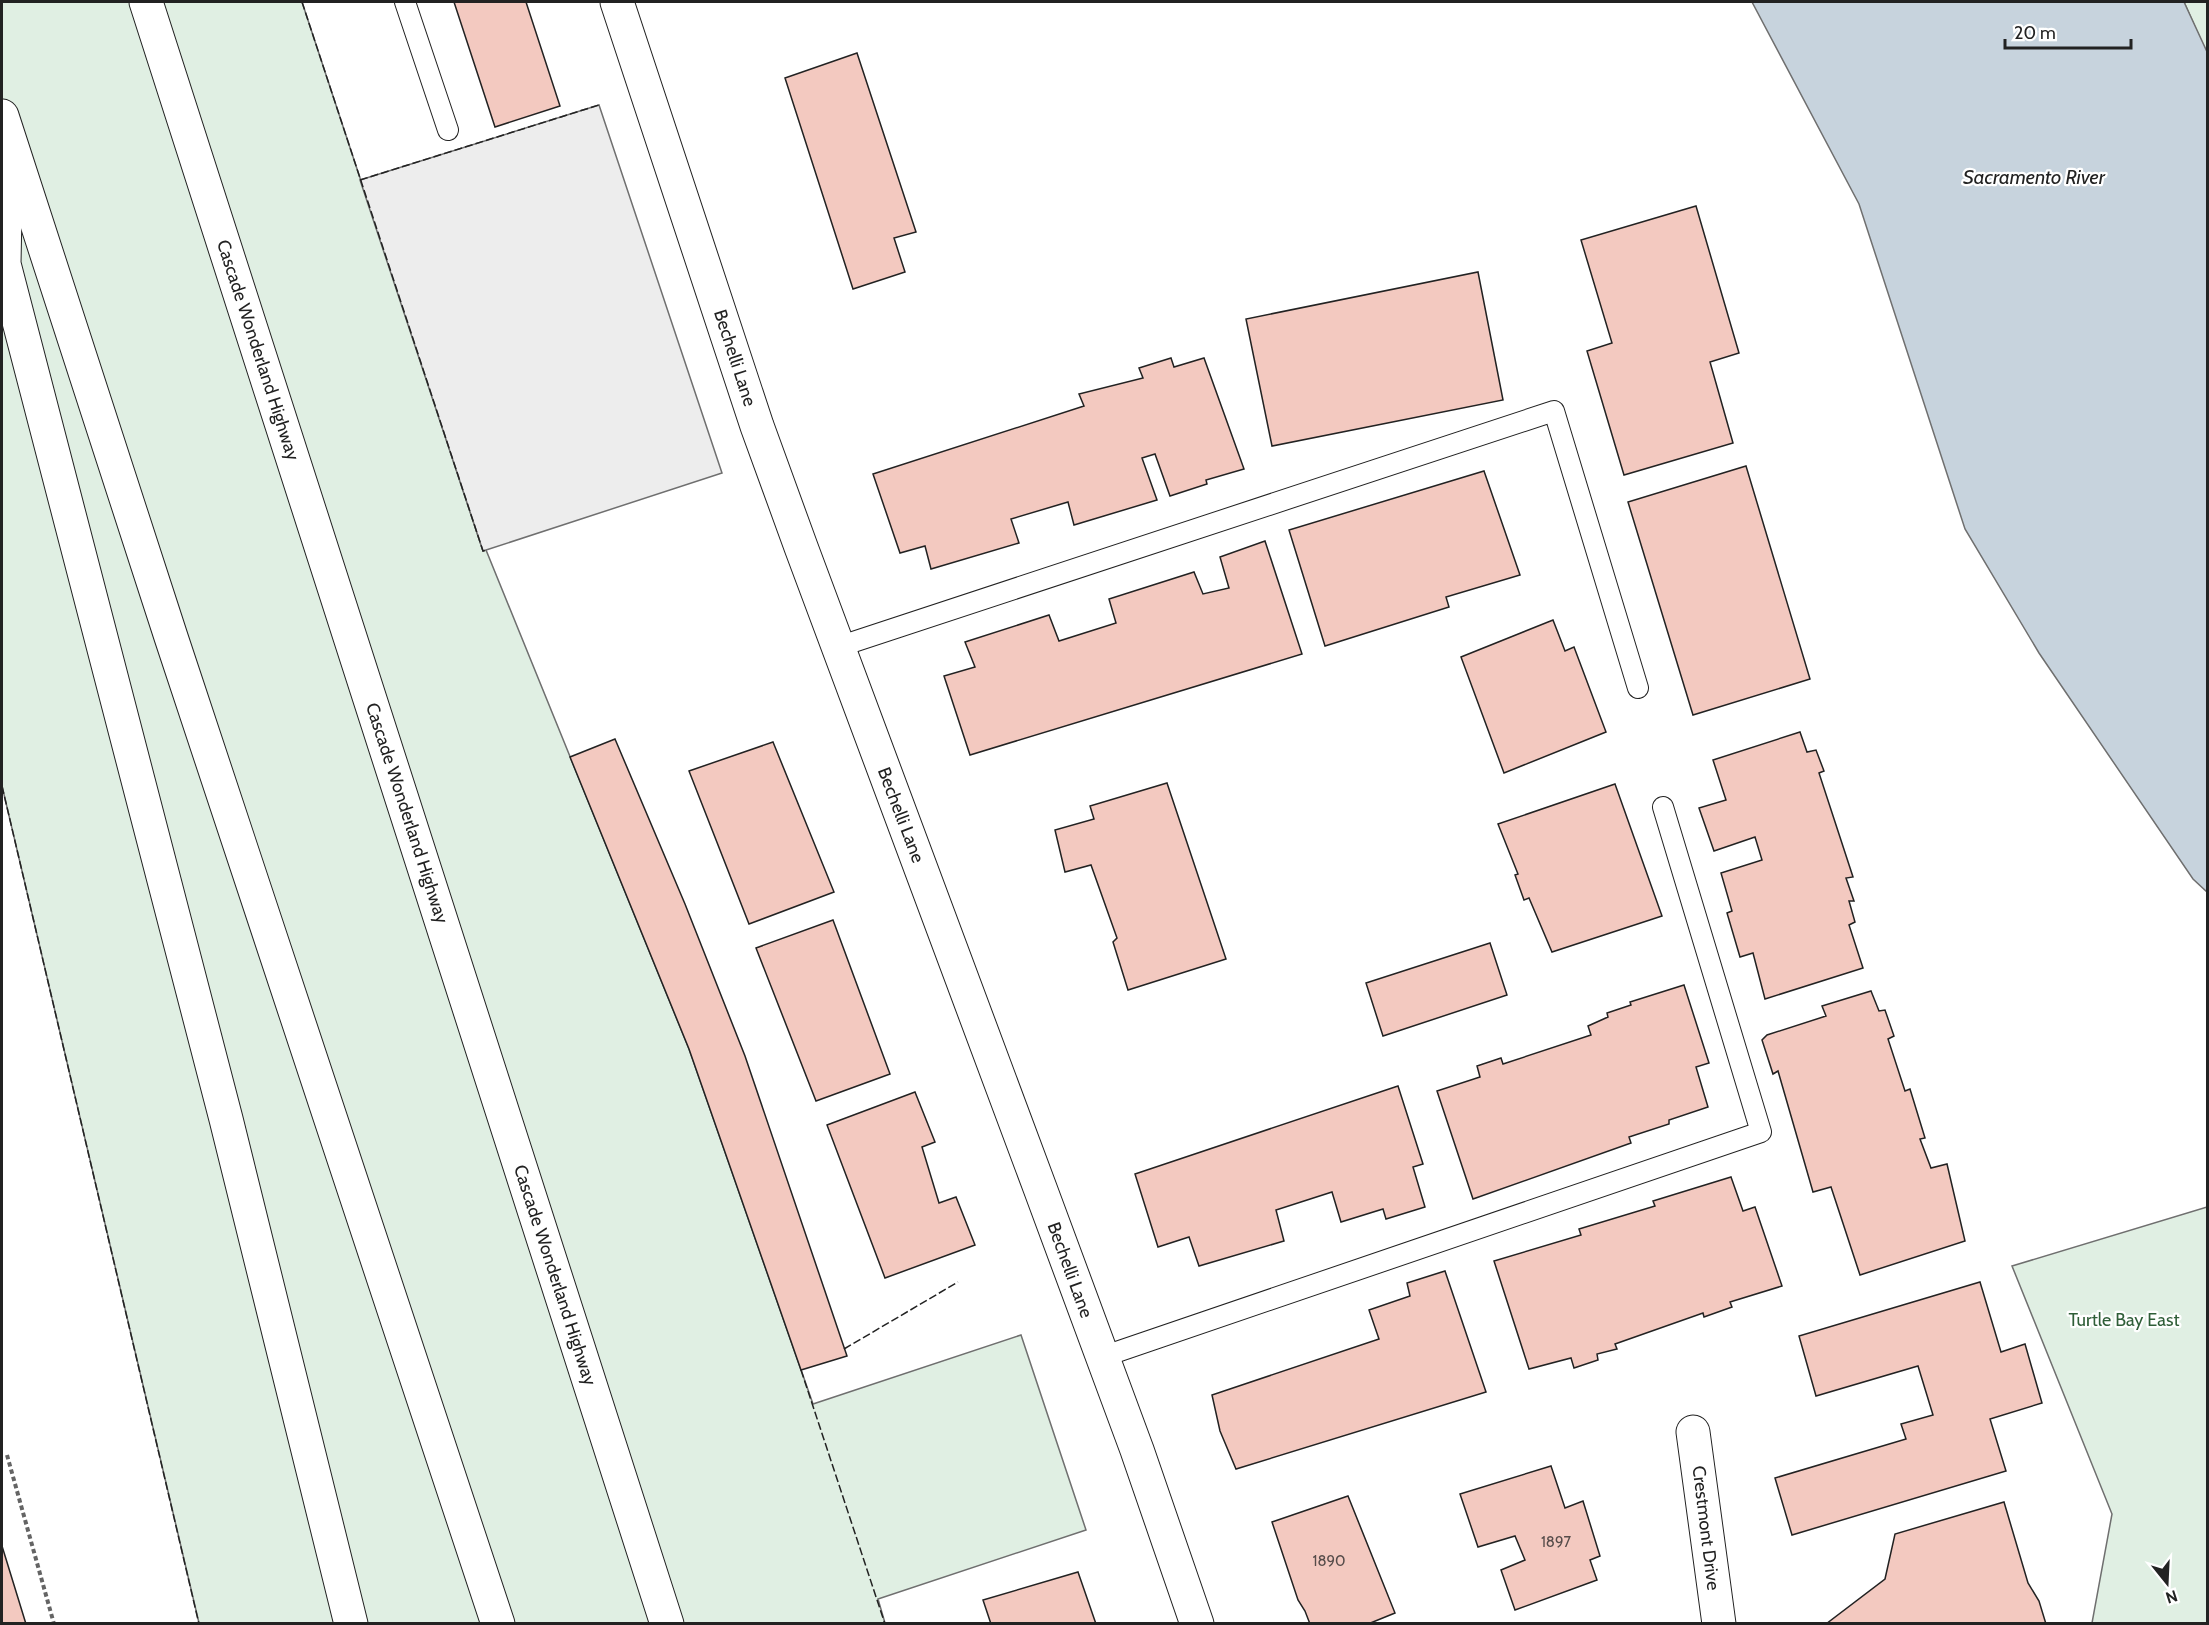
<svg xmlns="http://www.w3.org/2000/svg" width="2209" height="1625" viewBox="0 0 2209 1625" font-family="Cabin,sans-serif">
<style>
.green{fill:#e0efe3;stroke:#6f6f6f;stroke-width:1.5}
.parking{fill:#ededed;stroke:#6f6f6f;stroke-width:1.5}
.water{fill:#c7d3dd;stroke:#6f6f6f;stroke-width:1.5}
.building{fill:#f3c9c0;stroke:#222;stroke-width:1.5}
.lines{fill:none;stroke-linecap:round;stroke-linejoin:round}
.lane-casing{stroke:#222;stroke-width:22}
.street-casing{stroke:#222;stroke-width:35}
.highway-casing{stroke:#222;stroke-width:35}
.path{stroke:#646464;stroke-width:4;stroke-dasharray:4.5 3;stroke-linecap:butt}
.lane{stroke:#fff;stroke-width:20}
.street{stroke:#fff;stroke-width:33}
.highway{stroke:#fff;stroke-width:33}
.fence{stroke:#222;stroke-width:1.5;stroke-dasharray:8 3;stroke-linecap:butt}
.labels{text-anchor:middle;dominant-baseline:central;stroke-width:4.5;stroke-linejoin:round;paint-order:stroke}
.number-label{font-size:15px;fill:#564c4a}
.street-label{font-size:18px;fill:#222;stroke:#fff}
.park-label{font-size:18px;fill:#2f5e38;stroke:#fff}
.water-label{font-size:20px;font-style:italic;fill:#222;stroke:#fff}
</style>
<rect width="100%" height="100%" fill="#fff"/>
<g class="green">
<path d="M 2,2 L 302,2 L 483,551 L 486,550 L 689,1049 L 813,1404 L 1021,1335 L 1086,1530 L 878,1599 L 885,1623 L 199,1623 L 2,786 Z"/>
<path d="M 2184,2 L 2207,2 L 2207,54 Z"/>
<path d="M 2207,1207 L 2207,1623 L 2092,1623 L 2112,1514 L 2012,1266 Z"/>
</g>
<path class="parking" d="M 599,105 L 722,473 L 483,551 L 360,180 Z"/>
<path class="water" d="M 1752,2 L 2184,2 L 2208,54 L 2207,892 L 2193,879 L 2039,653 L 1965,529 L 1859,204 Z"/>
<g class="building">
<path d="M 454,2 L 526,2 L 560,106 L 495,127 Z"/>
<path d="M 857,53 L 916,232 L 894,238 L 905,272 L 853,289 L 785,78 Z"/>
<path d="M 1696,206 L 1739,353 L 1710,362 L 1733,443 L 1624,475 L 1587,351 L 1612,343 L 1581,240 Z"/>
<path d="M 1478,272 L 1503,400 L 1272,446 L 1246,319 Z"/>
<path d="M 1171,358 L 1174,367 L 1204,358 L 1244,469 L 1206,480 L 1207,484 L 1170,496 L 1155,454 L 1142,458 L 1157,500 L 1074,525 L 1068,502 L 1011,519 L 1019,543 L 931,569 L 925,546 L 900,553 L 873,474 L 1084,406 L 1079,394 L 1143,378 L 1139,368 Z"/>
<path d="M 1746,466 L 1810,679 L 1693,715 L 1628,502 Z"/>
<path d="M 1484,471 L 1520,575 L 1446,597 L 1449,607 L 1325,646 L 1289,530 Z"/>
<path d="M 1265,541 L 1302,654 L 970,755 L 944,676 L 975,667 L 965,642 L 1049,615 L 1059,641 L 1116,623 L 1109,599 L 1194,572 L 1203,594 L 1229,588 L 1220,557 Z"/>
<path d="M 1553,620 L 1565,651 L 1574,647 L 1606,732 L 1504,773 L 1461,657 Z"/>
<path d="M 1800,732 L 1807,752 L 1816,750 L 1824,771 L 1819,773 L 1853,877 L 1846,878 L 1854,901 L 1849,901 L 1855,922 L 1849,925 L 1863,968 L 1765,999 L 1753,953 L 1740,957 L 1727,913 L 1732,911 L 1721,873 L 1762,860 L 1755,837 L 1714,851 L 1699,808 L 1726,800 L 1713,760 Z"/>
<path d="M 615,739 L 685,904 L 745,1056 L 847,1356 L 801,1370 L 689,1049 L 570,757 Z"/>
<path d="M 773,742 L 834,892 L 749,924 L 689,771 Z"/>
<path d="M 1167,783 L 1226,959 L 1128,990 L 1113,942 L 1117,938 L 1091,865 L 1065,872 L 1055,830 L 1094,819 L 1090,806 Z"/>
<path d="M 1615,784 L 1662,916 L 1552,952 L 1529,898 L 1524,900 L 1515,875 L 1518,874 L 1498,824 Z"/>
<path d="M 833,920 L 890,1074 L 816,1101 L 756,948 Z"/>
<path d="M 1490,943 L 1507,995 L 1383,1036 L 1366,983 Z"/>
<path d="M 1684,985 L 1709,1063 L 1696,1067 L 1708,1107 L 1669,1120 L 1669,1124 L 1629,1137 L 1631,1143 L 1473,1199 L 1437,1091 L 1480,1077 L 1477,1066 L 1501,1058 L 1503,1064 L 1591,1035 L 1588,1026 L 1608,1017 L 1607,1013 L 1631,1005 L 1630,1002 Z"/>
<path d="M 1871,991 L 1879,1011 L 1885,1010 L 1894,1036 L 1888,1039 L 1905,1091 L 1910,1089 L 1925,1138 L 1920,1139 L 1931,1168 L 1947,1164 L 1965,1241 L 1860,1275 L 1831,1187 L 1813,1192 L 1778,1071 L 1773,1074 L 1762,1040 L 1767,1035 L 1826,1016 L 1822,1006 Z"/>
<path d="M 1398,1086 L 1423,1164 L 1413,1167 L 1425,1207 L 1386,1219 L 1383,1209 L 1341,1222 L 1332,1192 L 1276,1210 L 1284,1241 L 1199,1266 L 1189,1237 L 1158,1247 L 1135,1174 Z"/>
<path d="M 915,1092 L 935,1142 L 922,1147 L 939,1203 L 956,1197 L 975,1245 L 885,1278 L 827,1125 Z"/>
<path d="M 1731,1177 L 1743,1211 L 1755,1207 L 1782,1286 L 1730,1302 L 1732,1307 L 1704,1317 L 1703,1313 L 1615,1344 L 1617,1349 L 1597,1354 L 1598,1360 L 1574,1368 L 1571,1358 L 1529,1369 L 1494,1261 L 1581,1235 L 1579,1229 L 1655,1206 L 1653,1201 Z"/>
<path d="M 1445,1271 L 1486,1392 L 1236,1469 L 1220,1431 L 1212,1395 L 1379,1339 L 1369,1310 L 1410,1296 L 1407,1283 Z"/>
<path d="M 1980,1282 L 2001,1352 L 2025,1344 L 2042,1403 L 1990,1419 L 2006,1471 L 1792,1535 L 1775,1478 L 1906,1439 L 1901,1424 L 1933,1415 L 1918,1366 L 1816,1396 L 1799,1336 Z"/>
<path d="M 1551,1466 L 1565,1508 L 1583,1501 L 1600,1556 L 1590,1560 L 1597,1580 L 1515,1610 L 1501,1570 L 1525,1560 L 1515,1536 L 1478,1547 L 1460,1494 Z"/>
<path d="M 1348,1496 L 1395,1613 L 1368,1624 L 1310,1624 L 1305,1611 L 1298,1600 L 1272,1522 Z"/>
<path d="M 2004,1502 L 2028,1583 L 2039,1601 L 2046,1624 L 1826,1624 L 1885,1579 L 1895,1534 Z"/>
<path d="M 2,1546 L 26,1624 L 2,1624 Z"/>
<path d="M 1078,1572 L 1096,1624 L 991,1624 L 983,1600 Z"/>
</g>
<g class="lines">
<g class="lane-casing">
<g id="lane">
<path d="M 405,2 L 448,130"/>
<path d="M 838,647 L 1554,411 L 1638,688"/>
<path d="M 1102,1357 L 1761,1132 L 1663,807"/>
</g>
</g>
<g class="street-casing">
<g id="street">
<path d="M 617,2 L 757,426 L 801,547 L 1040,1188 L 1137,1450 L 1197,1624"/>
<path d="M 1693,1432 L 1719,1624"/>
</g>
</g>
<g class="highway-casing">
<g id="highway">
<path d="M 146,2 L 667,1624"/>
<path d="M 2,116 L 171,637 L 498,1624"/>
<path d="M 6,159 L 4,264 L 226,1119 L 351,1624"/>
</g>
</g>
<path class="path" d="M 7,1455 L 54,1624"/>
<use href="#lane" class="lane"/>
<use href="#street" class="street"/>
<use href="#highway" class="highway"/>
<g class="fence">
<path d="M 302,2 L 483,551 L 486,550"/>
<path d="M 360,180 L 599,105"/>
<path d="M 2,786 L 199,1624"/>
<path d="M 844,1349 L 958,1282"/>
<path d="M 801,1370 L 885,1624"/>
</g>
</g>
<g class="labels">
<g class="number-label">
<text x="1556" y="1542">1897</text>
<text x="1329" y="1561">1890</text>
</g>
<g class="street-label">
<text transform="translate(258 350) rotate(72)">Cascade Wonderland Highway</text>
<text transform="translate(735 358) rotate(72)">Bechelli Lane</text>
<text transform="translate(407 813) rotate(72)">Cascade Wonderland Highway</text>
<text transform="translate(901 815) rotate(69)">Bechelli Lane</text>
<text transform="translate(1070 1270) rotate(70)">Bechelli Lane</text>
<text transform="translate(555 1275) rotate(72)">Cascade Wonderland Highway</text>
<text transform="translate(1706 1528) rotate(83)">Crestmont Drive</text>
</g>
<g class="park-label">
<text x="2124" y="1320">Turtle Bay East</text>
</g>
<g class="water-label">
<text x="2034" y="177">Sacramento River</text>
</g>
</g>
<rect width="2209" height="1625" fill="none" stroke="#222222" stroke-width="6"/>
<g transform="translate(2167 1583) rotate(162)" stroke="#ffffff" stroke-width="4.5" paint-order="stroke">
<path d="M0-4.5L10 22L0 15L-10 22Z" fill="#222222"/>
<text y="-9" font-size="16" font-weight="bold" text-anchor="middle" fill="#222222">N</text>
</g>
<path d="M2005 39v9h126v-9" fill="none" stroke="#222222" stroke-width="3"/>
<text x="2014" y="39" font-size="18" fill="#222222" stroke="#ffffff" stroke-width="4.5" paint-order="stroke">20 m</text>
</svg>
